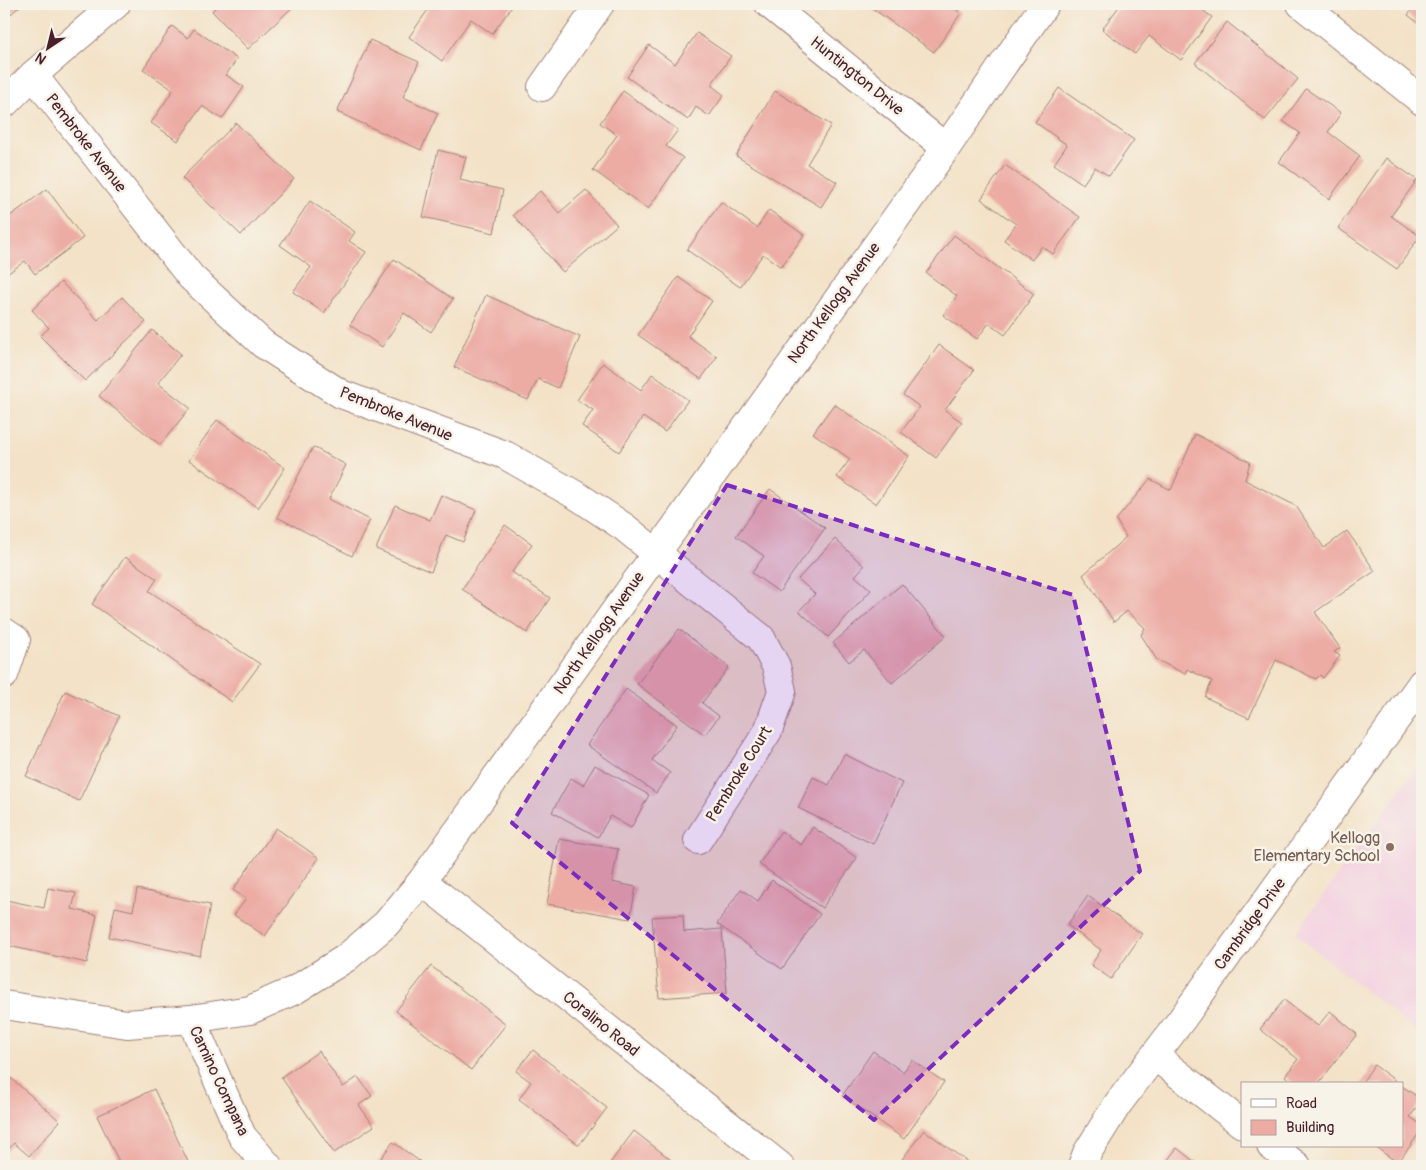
<svg xmlns="http://www.w3.org/2000/svg" width="1426" height="1170" viewBox="0 0 1426 1170" font-family="Pangolin,sans-serif">
<style>
.built{fill:#f3cfe0}
.building{fill:#ecaca4}
.lines{fill:none;stroke-linecap:round;stroke-linejoin:round}
.minor-casing{stroke:#9e8079;stroke-width:30}
.minor{stroke:#fff;stroke-width:28}
.marked{fill:#7b2cbf;fill-opacity:0.2;stroke:#7b2cbf;stroke-width:4;stroke-dasharray:10 6;stroke-linejoin:round}
.education-dot{fill:#8d6e63;stroke:#f7f3e8;stroke-width:2}
.labels{text-anchor:middle;dominant-baseline:central;stroke-width:5;stroke-linejoin:round;paint-order:stroke}
.street-label{font-size:16px;fill:#4a1f2b;stroke:#f7f3e8}
.education-label{font-size:16px;fill:#785e54;stroke:#f7f3e8;text-anchor:end}
</style>
<rect width="100%" height="100%" fill="#f7f3e8"/>
<filter id="ink" filterUnits="userSpaceOnUse"><feTurbulence type="fractalNoise" baseFrequency=".02" numOctaves="2"/><feDisplacementMap in="SourceGraphic" scale="10" xChannelSelector="R" yChannelSelector="G"/><feConvolveMatrix kernelMatrix="1 2 1 2 8 2 1 2 1" color-interpolation-filters="sRGB"/></filter>
<filter id="wash" filterUnits="userSpaceOnUse"><feTurbulence type="fractalNoise" baseFrequency=".0096" numOctaves="4" result="noise"/><feDisplacementMap in="SourceGraphic" scale="20" xChannelSelector="R" yChannelSelector="G"/><feGaussianBlur stdDeviation="1.12" result="paint"/><feColorMatrix in="noise" values="0 0 0 0 0 0 0 0 0 0 0 0 0 0 0 0 0 1.4 0 .05"/><feComposite in="paint" operator="in"/></filter>
<g filter="url(#wash)">
<rect width="100%" height="100%" fill="#f3e2c7"/>
<path class="built" d="M 1422,760 L 1422,1036 L 1295,934 Z"/>
<g id="blocks">
<g class="building">
<path d="M 4,4 L 18,4 L 20,6 L 4,20 Z"/>
<path d="M 219,4 L 296,4 L 248,49 L 212,11 Z"/>
<path d="M 432,4 L 514,4 L 492,34 L 471,19 L 442,61 L 409,37 Z"/>
<path d="M 871,4 L 948,4 L 961,13 L 934,52 L 869,6 Z"/>
<path d="M 1121,4 L 1194,4 L 1212,17 L 1181,60 L 1149,36 L 1135,54 L 1102,29 Z"/>
<path d="M 1416,4 L 1422,4 L 1422,26 L 1408,15 Z"/>
<path d="M 1227,22 L 1298,79 L 1265,120 L 1195,63 Z"/>
<path d="M 172,26 L 188,38 L 194,29 L 237,59 L 226,75 L 244,87 L 222,119 L 202,106 L 178,141 L 151,123 L 173,90 L 143,69 Z"/>
<path d="M 697,33 L 731,56 L 711,85 L 724,95 L 709,116 L 696,107 L 688,120 L 627,77 L 649,45 L 675,64 Z"/>
<path d="M 370,40 L 419,62 L 403,97 L 438,113 L 421,150 L 337,112 Z"/>
<path d="M 1059,88 L 1134,140 L 1109,176 L 1095,167 L 1083,184 L 1054,164 L 1067,145 L 1035,122 Z"/>
<path d="M 1306,89 L 1341,113 L 1328,132 L 1360,156 L 1329,199 L 1279,162 L 1300,133 L 1283,121 Z"/>
<path d="M 623,91 L 678,130 L 666,146 L 683,158 L 648,209 L 593,170 L 617,135 L 600,123 Z"/>
<path d="M 775,91 L 831,125 L 807,164 L 837,182 L 821,207 L 736,156 Z"/>
<path d="M 236,123 L 294,179 L 241,235 L 182,178 Z"/>
<path d="M 438,150 L 466,157 L 460,180 L 503,190 L 494,233 L 423,217 Z"/>
<path d="M 1386,158 L 1417,180 L 1391,216 L 1420,236 L 1397,269 L 1338,228 Z"/>
<path d="M 1005,165 L 1080,217 L 1053,254 L 1042,246 L 1032,260 L 1004,240 L 1016,224 L 981,199 Z"/>
<path d="M 47,189 L 83,238 L 35,274 L 25,261 L 7,274 L 4,270 L 4,208 L 10,216 Z"/>
<path d="M 586,190 L 617,225 L 563,272 L 513,215 L 540,191 L 559,213 Z"/>
<path d="M 310,201 L 355,232 L 349,241 L 366,252 L 324,313 L 293,292 L 311,267 L 280,245 Z"/>
<path d="M 721,202 L 757,228 L 769,210 L 804,235 L 781,267 L 763,254 L 740,287 L 687,250 Z"/>
<path d="M 954,235 L 1034,294 L 1005,335 L 989,323 L 977,339 L 943,315 L 957,296 L 926,273 Z"/>
<path d="M 394,259 L 453,299 L 431,332 L 404,313 L 382,347 L 350,325 Z"/>
<path d="M 678,277 L 712,301 L 688,336 L 717,357 L 701,379 L 638,335 Z"/>
<path d="M 61,282 L 98,320 L 122,297 L 146,322 L 85,381 L 40,336 L 49,328 L 32,310 Z"/>
<path d="M 486,295 L 580,337 L 558,388 L 538,379 L 528,400 L 454,367 Z"/>
<path d="M 152,330 L 181,354 L 158,383 L 190,408 L 160,445 L 99,396 Z"/>
<path d="M 939,345 L 974,370 L 945,410 L 962,422 L 936,458 L 901,432 L 920,407 L 903,395 Z"/>
<path d="M 603,363 L 641,390 L 652,374 L 688,400 L 665,432 L 643,417 L 619,452 L 582,426 L 593,410 L 577,400 Z"/>
<path d="M 834,404 L 909,456 L 876,504 L 837,477 L 850,459 L 813,433 Z"/>
<path d="M 217,420 L 285,468 L 258,508 L 189,460 Z"/>
<path d="M 1195,434 L 1250,462 L 1245,480 L 1296,506 L 1324,548 L 1347,531 L 1375,571 L 1315,612 L 1340,648 L 1334,652 L 1340,656 L 1323,678 L 1320,675 L 1316,679 L 1276,660 L 1249,718 L 1205,697 L 1212,681 L 1187,669 L 1185,674 L 1157,660 L 1141,635 L 1145,628 L 1127,611 L 1114,622 L 1083,575 L 1126,537 L 1116,520 L 1150,479 L 1171,490 Z"/>
<path d="M 313,447 L 346,465 L 329,499 L 370,520 L 352,556 L 277,517 Z"/>
<path d="M 770,489 L 825,528 L 779,592 L 752,573 L 764,556 L 736,536 Z"/>
<path d="M 441,495 L 476,510 L 463,542 L 446,535 L 431,572 L 376,549 L 395,505 L 430,520 Z"/>
<path d="M 505,525 L 532,544 L 512,572 L 550,598 L 527,633 L 462,589 Z"/>
<path d="M 835,539 L 864,566 L 855,576 L 871,590 L 828,637 L 799,611 L 815,594 L 798,579 Z"/>
<path d="M 125,557 L 157,579 L 149,591 L 260,664 L 232,702 L 92,604 Z"/>
<path d="M 902,584 L 946,636 L 892,683 L 864,650 L 849,662 L 833,643 Z"/>
<path d="M 679,629 L 729,667 L 702,703 L 719,716 L 705,735 L 637,684 Z"/>
<path d="M 626,689 L 677,725 L 652,760 L 670,773 L 656,793 L 587,745 Z"/>
<path d="M 65,691 L 119,716 L 79,801 L 26,776 Z"/>
<path d="M 844,754 L 902,783 L 873,844 L 798,808 L 813,777 L 829,785 Z"/>
<path d="M 595,765 L 649,795 L 631,828 L 610,816 L 598,837 L 552,812 L 571,778 L 583,785 Z"/>
<path d="M 813,827 L 857,858 L 822,908 L 759,864 L 781,831 L 801,845 Z"/>
<path d="M 276,828 L 319,858 L 265,936 L 234,915 L 246,899 L 233,890 Z"/>
<path d="M 559,839 L 618,849 L 612,882 L 636,887 L 630,919 L 547,904 Z"/>
<path d="M 772,880 L 820,914 L 782,969 L 717,924 L 741,889 L 758,901 Z"/>
<path d="M 48,888 L 76,893 L 72,909 L 97,915 L 87,963 L 4,945 L 4,910 L 6,900 L 44,908 Z"/>
<path d="M 137,889 L 210,905 L 200,956 L 109,937 L 115,907 L 133,911 Z"/>
<path d="M 1088,896 L 1142,934 L 1111,979 L 1091,965 L 1101,950 L 1067,925 Z"/>
<path d="M 683,915 L 684,932 L 722,929 L 727,993 L 659,998 L 652,917 Z"/>
<path d="M 431,966 L 506,1024 L 471,1070 L 396,1011 Z"/>
<path d="M 1284,1000 L 1318,1026 L 1330,1011 L 1357,1034 L 1318,1084 L 1294,1084 L 1285,1076 L 1298,1059 L 1260,1029 Z"/>
<path d="M 533,1050 L 607,1108 L 579,1145 L 519,1099 L 531,1082 L 516,1071 Z"/>
<path d="M 319,1051 L 343,1087 L 358,1077 L 372,1096 L 359,1105 L 374,1126 L 334,1153 L 281,1077 Z"/>
<path d="M 873,1051 L 903,1072 L 912,1060 L 944,1082 L 904,1139 L 842,1096 Z"/>
<path d="M 1374,1065 L 1400,1084 L 1361,1084 Z"/>
<path d="M 4,1072 L 60,1121 L 29,1156 L 14,1143 L 4,1155 Z"/>
<path d="M 1402,1086 L 1422,1100 L 1410,1117 L 1422,1125 L 1422,1129 L 1398,1163 L 1374,1146 L 1402,1146 Z"/>
<path d="M 154,1089 L 190,1166 L 121,1166 L 97,1116 Z"/>
<path d="M 924,1130 L 973,1166 L 897,1166 Z"/>
<path d="M 634,1131 L 679,1166 L 614,1166 L 610,1163 Z"/>
<path d="M 393,1142 L 426,1166 L 375,1166 Z"/>
<path d="M 1177,1148 L 1200,1166 L 1163,1166 Z"/>
</g>
</g>
</g>
<g filter="url(#ink)">
<use href="#blocks" fill-opacity="0" stroke="#9e8079" stroke-width="1"/>
<g class="lines">
<g class="minor-casing">
<g id="minor">
<path d="M 769,4 L 946,148"/>
<path d="M 1301,4 L 1422,101"/>
<path d="M 33,75 L 191,277 L 263,344 L 341,394 L 505,455 L 579,497 L 624,527 L 761,638 L 776,666 L 782,691 L 768,731 L 698,840"/>
<path d="M 542,87 L 600,4"/>
<path d="M 4,104 L 33,75 L 116,4"/>
<path d="M 4,632 L 16,640 L 4,675"/>
<path d="M 422,881 L 780,1166"/>
<path d="M 4,1005 L 127,1024 L 191,1019 L 250,1010 L 295,990 L 346,958 L 386,924 L 422,881 L 946,148 L 1045,4"/>
<path d="M 191,1019 L 242,1136 L 268,1166"/>
<path d="M 1155,1056 L 1242,1124"/>
<path d="M 1271,1146 L 1297,1166"/>
<path d="M 1082,1166 L 1087,1153 L 1117,1105 L 1182,1019 L 1422,683"/>
</g>
</g>
<use href="#minor" class="minor"/>
</g>
</g>
<path class="marked" d="M 727,485 L 1073,595 L 1140,871 L 874,1120 L 512,823 Z"/>
<circle class="education-dot" cx="1390" cy="847" r="5"/>
<g class="labels">
<g class="street-label">
<text transform="translate(857 76) rotate(39)">Huntington Drive</text>
<text transform="translate(86 143) rotate(52)">Pembroke Avenue</text>
<text transform="translate(834 303) rotate(-54)">North Kellogg Avenue</text>
<text transform="translate(396 414) rotate(22)">Pembroke Avenue</text>
<text transform="translate(599 633) rotate(-55)">North Kellogg Avenue</text>
<text transform="translate(739 774) rotate(-58)">Pembroke Court</text>
<text transform="translate(1250 924) rotate(-54)">Cambridge Drive</text>
<text transform="translate(601 1024) rotate(39)">Coralino Road</text>
<text transform="translate(219 1081) rotate(65)">Camino Compana</text>
</g>
<g class="education-label">
<text x="1380" y="838">Kellogg<tspan x="1380" dy="18">Elementary School</tspan></text>
</g>
</g>
<rect width="1426" height="1170" fill="none" stroke="#f7f3e8" stroke-width="20"/>
<rect x="1241" y="1082" width="162" height="65" fill="#f7f3e8" stroke="#b29e9c"/>
<rect x="1251" y="1099" width="25" height="8" fill="#ffffff" stroke="#b29e9c"/>
<text x="1286" y="1108" font-size="15" fill="#4a1f2b">Road</text>
<rect x="1251" y="1120" width="25" height="15" fill="#ecaca4" stroke="#b29e9c"/>
<text x="1286" y="1132" font-size="15" fill="#4a1f2b">Building</text>
<g transform="translate(48 48) rotate(215)" stroke="#f7f3e8" stroke-width="4" paint-order="stroke">
<path d="M0-4L9 19L0 12L-9 19Z" fill="#4a1f2b"/>
<text y="-8" font-size="14" font-weight="bold" text-anchor="middle" fill="#4a1f2b">N</text>
</g>
</svg>
